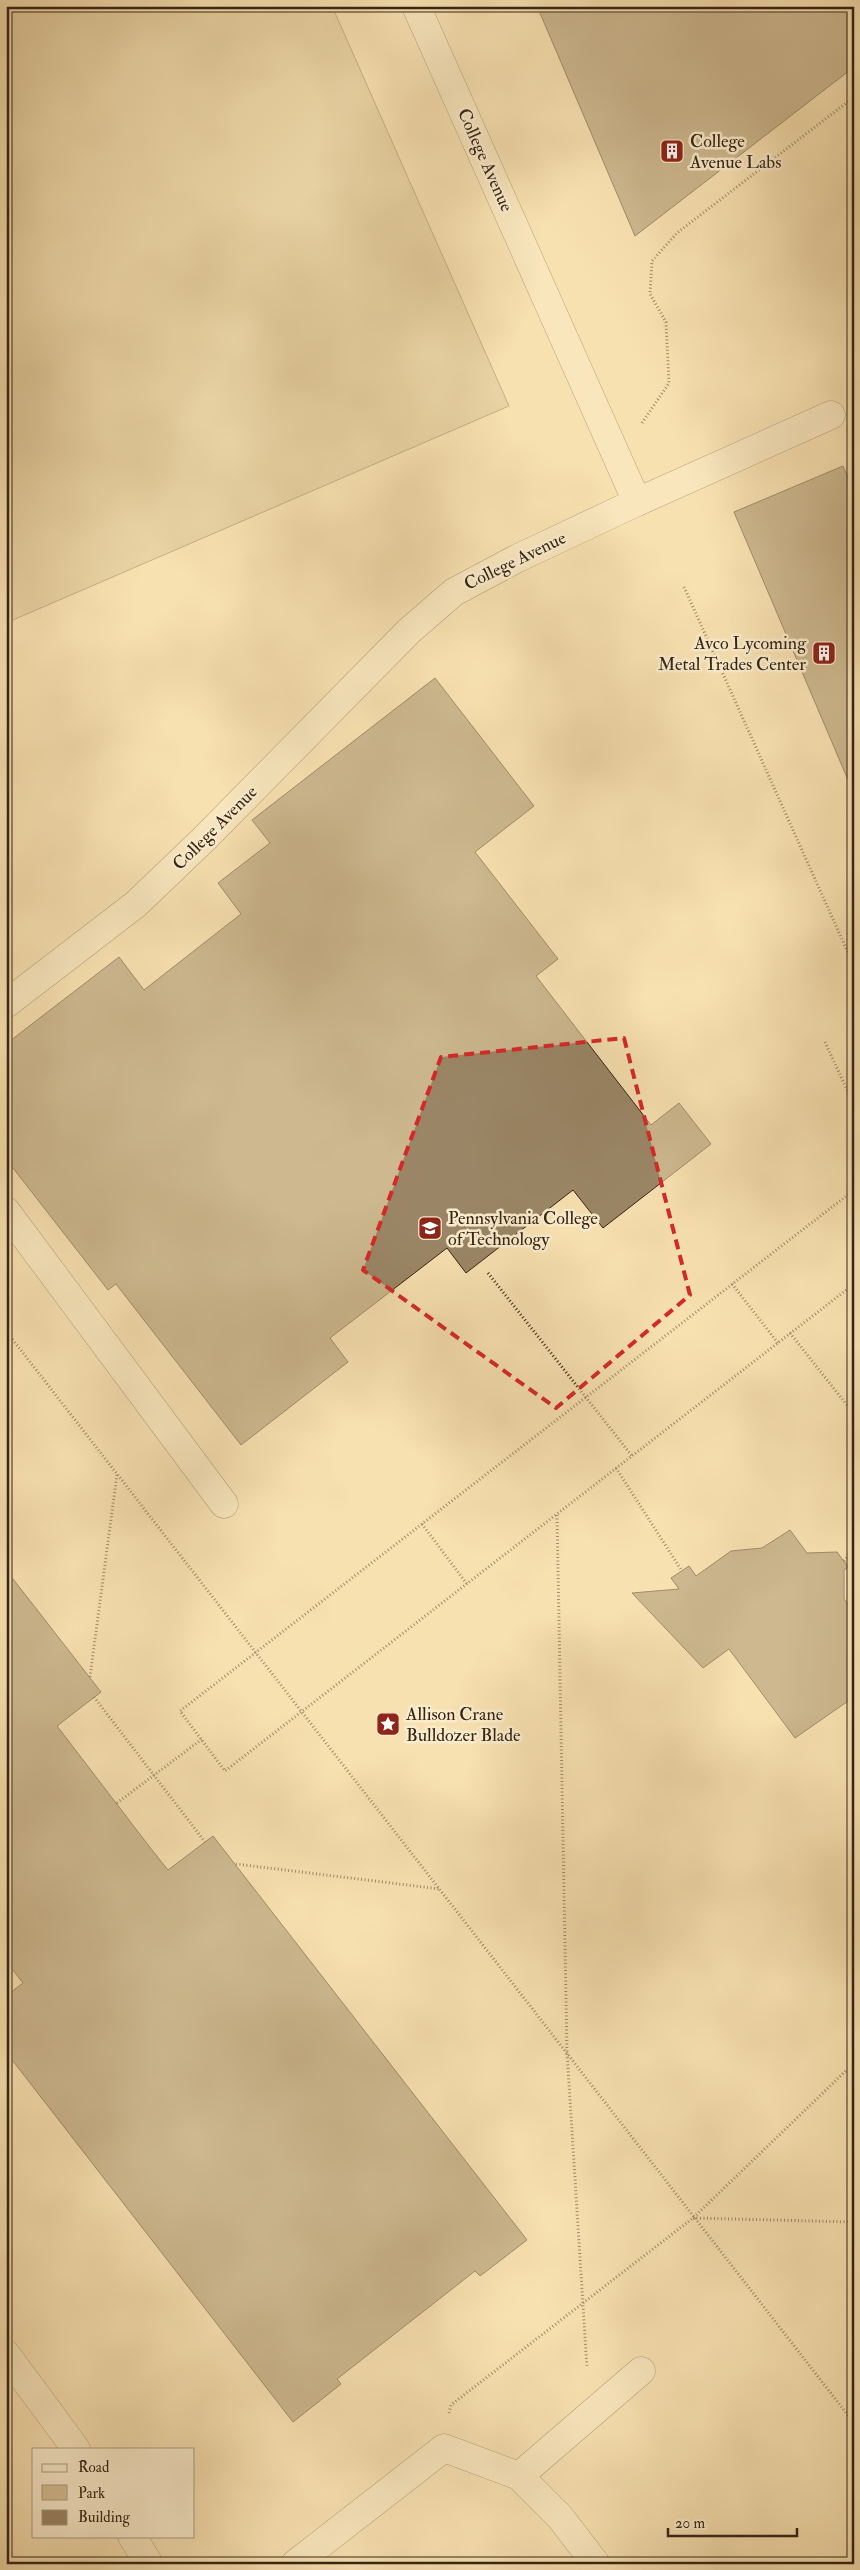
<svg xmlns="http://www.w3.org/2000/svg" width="860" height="2570" viewBox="0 0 860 2570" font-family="'IM FELL Double Pica',serif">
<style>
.green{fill:#d7c196;stroke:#867255}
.building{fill:#9a8666;stroke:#352414}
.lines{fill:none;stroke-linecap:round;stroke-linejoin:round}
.minor-casing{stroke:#66533b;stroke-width:29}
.path{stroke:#352414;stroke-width:3;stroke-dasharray:1 2.5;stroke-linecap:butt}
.minor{stroke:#faeccc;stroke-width:28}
.marked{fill:none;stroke:#d62828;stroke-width:4;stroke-dasharray:10 6;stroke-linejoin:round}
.labels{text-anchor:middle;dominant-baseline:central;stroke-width:5;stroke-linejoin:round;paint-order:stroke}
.poi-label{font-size:18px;fill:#352414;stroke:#faeccc;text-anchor:start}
.street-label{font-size:18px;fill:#352414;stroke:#faeccc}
</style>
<rect width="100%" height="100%" fill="#f8e1b1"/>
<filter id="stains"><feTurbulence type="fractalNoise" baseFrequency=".004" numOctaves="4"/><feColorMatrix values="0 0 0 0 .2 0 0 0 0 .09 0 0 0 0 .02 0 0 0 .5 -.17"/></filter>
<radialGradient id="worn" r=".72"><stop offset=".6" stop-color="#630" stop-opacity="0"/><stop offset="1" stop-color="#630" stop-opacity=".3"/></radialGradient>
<path class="green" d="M 6,6 L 332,6 L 509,406 L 6,623 Z"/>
<g class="building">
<path d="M 537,6 L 854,6 L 854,67 L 635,236 Z"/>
<path d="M 843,466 L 854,492 L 854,794 L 734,512 Z"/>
<path d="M 435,678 L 534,806 L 475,852 L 558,959 L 536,976 L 651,1125 L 679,1103 L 711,1144 L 603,1228 L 573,1190 L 466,1273 L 447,1248 L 330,1338 L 348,1362 L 241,1445 L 116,1284 L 108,1290 L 6,1159 L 6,1044 L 119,957 L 144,990 L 241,914 L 218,883 L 270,843 L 252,820 Z"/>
<path d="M 790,1530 L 807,1553 L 837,1552 L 848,1567 L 844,1570 L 844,1599 L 854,1612 L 854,1697 L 795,1738 L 729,1649 L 703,1668 L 632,1593 L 679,1589 L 671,1578 L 689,1566 L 696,1576 L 731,1551 L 762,1548 Z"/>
<path d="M 6,1570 L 101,1692 L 57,1726 L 152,1850 L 168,1870 L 213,1836 L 527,2240 L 480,2276 L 475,2271 L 337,2379 L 341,2384 L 293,2422 L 6,2052 L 6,1996 L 23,1983 L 6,1961 Z"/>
</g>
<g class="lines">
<g class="minor-casing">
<g id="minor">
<path d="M 637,502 L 831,415"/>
<path d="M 6,1004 L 136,904 L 204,839 L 409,631 L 454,592 L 518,558 L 637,502 L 416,6"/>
<path d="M 6,1211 L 224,1504"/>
<path d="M 6,2354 L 76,2449"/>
<path d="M 519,2476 L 641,2371"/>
<path d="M 132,2536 L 149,2564"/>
<path d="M 295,2564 L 444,2448 L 519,2476 L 560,2517 L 596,2564"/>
</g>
</g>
<g class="path">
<path d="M 642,423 L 669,383 L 666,322 L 650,294 L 652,261 L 677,233 L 854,97"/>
<path d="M 684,587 L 854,966"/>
<path d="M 825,1042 L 854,1105"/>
<path d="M 854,1190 L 180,1711 L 225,1771 L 854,1284"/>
<path d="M 488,1273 L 632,1456"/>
<path d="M 732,1284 L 778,1343"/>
<path d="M 6,1331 L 854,2423"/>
<path d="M 790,1333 L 854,1414"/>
<path d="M 616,1468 L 682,1571"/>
<path d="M 557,1515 L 567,2052 L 587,2368"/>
<path d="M 422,1524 L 467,1584"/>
<path d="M 844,1561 L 854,1548"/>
<path d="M 90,1677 L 117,1474"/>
<path d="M 94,1697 L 205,1842"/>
<path d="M 117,1803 L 202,1739"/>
<path d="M 236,1864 L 440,1889"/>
<path d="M 693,2218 L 854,2222"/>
<path d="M 449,2413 L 451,2405 L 693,2218 L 854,2063"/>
</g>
<use href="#minor" class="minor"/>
</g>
<path d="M0 0H860V2570H0ZM 624,1038 L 690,1295 L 556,1408 L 363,1270 L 441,1057 Z" fill="#f8e1b1" fill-opacity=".55" fill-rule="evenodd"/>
<path class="marked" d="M 624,1038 L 690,1295 L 556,1408 L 363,1270 L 441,1057 Z"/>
<defs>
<g id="building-square" transform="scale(1.25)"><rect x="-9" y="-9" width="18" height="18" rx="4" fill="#8f2418" stroke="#faeccc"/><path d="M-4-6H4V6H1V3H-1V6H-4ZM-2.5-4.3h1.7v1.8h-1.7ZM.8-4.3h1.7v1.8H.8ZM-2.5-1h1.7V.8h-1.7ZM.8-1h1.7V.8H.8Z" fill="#fff"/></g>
<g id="university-square" transform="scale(1.25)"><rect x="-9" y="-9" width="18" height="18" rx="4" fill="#8f2418" stroke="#faeccc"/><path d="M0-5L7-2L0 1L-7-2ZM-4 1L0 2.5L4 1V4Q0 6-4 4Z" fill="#fff"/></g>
<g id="sight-square" transform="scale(1.25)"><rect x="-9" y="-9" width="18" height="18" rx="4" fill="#8f2418" stroke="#faeccc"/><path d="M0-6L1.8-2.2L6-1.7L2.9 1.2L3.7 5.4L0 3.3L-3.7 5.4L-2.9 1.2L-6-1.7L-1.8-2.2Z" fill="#fff"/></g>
</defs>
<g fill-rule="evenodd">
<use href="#building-square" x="672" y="151"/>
<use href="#building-square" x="824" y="653"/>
<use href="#university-square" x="430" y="1228"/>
<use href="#sight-square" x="388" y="1724"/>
</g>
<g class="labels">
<g class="poi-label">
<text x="690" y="141">College<tspan x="690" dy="21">Avenue Labs</tspan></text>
<text x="806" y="643" text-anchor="end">Avco Lycoming<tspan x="806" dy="21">Metal Trades Center</tspan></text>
<text x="448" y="1218">Pennsylvania College<tspan x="448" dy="21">of Technology</tspan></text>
<text x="406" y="1714">Allison Crane<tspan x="406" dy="21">Bulldozer Blade</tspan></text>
</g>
<g class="street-label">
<text transform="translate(485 160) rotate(66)">College Avenue</text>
<text transform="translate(515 561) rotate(-26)">College Avenue</text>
<text transform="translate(215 828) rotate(-45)">College Avenue</text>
</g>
</g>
<rect width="860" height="2570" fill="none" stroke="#f8e1b1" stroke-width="25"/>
<rect x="8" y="8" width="845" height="2555" fill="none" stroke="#352414" stroke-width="2.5"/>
<rect x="12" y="12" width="835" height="2545" fill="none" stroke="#352414"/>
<rect x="32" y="2448" width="162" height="90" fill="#faeccc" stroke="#ab9c82"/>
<rect x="42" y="2464" width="25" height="8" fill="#faeccc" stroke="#ab9c82"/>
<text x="78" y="2472" font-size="15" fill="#352414">Road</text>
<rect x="42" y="2485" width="25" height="15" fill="#d7c196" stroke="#ab9c82"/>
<text x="78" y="2498" font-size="15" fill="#352414">Park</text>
<rect x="42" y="2510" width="25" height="15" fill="#9a8666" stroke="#ab9c82"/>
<text x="78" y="2522" font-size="15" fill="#352414">Building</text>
<path d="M668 2528v8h129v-8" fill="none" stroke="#352414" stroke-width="2.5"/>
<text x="675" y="2528" font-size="15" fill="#352414" stroke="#faeccc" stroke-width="4" paint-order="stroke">20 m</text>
<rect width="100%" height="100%" filter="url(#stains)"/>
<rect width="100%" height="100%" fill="url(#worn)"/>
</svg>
